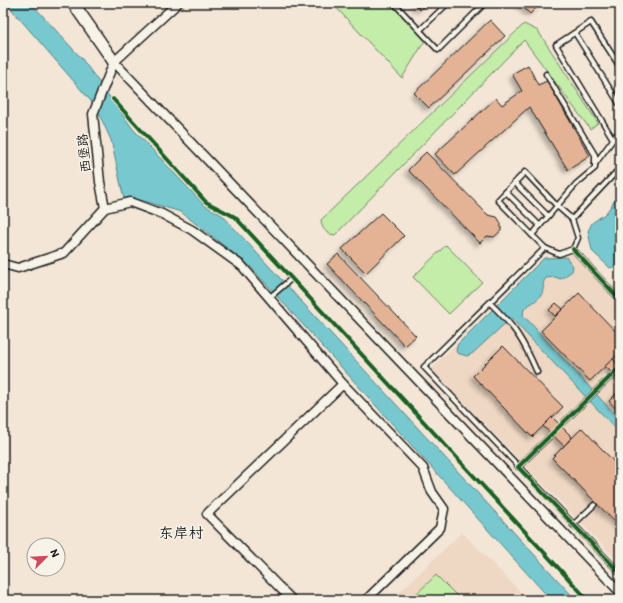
<svg xmlns="http://www.w3.org/2000/svg" width="623" height="603" viewBox="0 0 623 603" font-family="Itim,'LXGW WenKai TC',sans-serif">
<style>
.built{fill:#eed7c3}
.green{fill:#c3eda9;stroke:#708462}
.water{fill:#78c9cf;stroke:#538487}
.building{fill:#e4b395;stroke:#1c1c1c;filter:url(#shadow)}
.lines{fill:none;stroke-linecap:round;stroke-linejoin:round}
.lane-casing{stroke:#1c1c1c;stroke-width:7}
.street-casing{stroke:#1c1c1c;stroke-width:11}
.secondary-casing{stroke:#1c1c1c;stroke-width:14}
.lane{stroke:#f7f3e8;stroke-width:4}
.street{stroke:#f7f3e8;stroke-width:8}
.secondary{stroke:#f7f3e8;stroke-width:11}
.cycleway-casing{stroke:#f7f3e8;stroke-width:6}
.cycleway{stroke:#1b5e20;stroke-width:4}
.labels{text-anchor:middle;dominant-baseline:central;stroke-width:3;stroke-linejoin:round;paint-order:stroke}
.street-label{font-size:13px;fill:#1c1c1c;stroke:#f7f3e8}
.quarter-label{font-size:15px;fill:#1c1c1c;stroke:#f7f3e8}
</style>
<defs>
<filter id="shadow"><feDropShadow dx="-3.5" dy="3.5" stdDeviation="2" flood-color="#0004"/></filter>
</defs>
<rect width="100%" height="100%" fill="#f3e6d7"/>
<filter id="ink" filterUnits="userSpaceOnUse"><feTurbulence type="fractalNoise" baseFrequency=".025" numOctaves="2"/><feDisplacementMap in="SourceGraphic" scale="8" xChannelSelector="R" yChannelSelector="G"/><feConvolveMatrix kernelMatrix="1 2 1 2 8 2 1 2 1" color-interpolation-filters="sRGB"/></filter>
<g filter="url(#ink)">
<g class="built">
<path d="M 574,255 L 620,303 L 620,563 L 431,369 L 544,257 Z"/>
<path d="M 462,532 L 528,600 L 392,600 Z"/>
</g>
<g class="green">
<path d="M 332,3 L 391,3 L 426,39 L 402,78 Z"/>
<path d="M 524,24 L 538,31 L 598,123 L 590,129 L 524,40 L 335,235 C 326,234 322,229 321,220 Z"/>
<path d="M 446,245 L 482,282 L 449,314 L 413,277 Z"/>
<path d="M 436,575 L 461,600 L 410,600 Z"/>
</g>
<g class="water">
<path d="M 6,3 L 31,3 L 82,59 L 133,129 L 204,205 L 222,215 L 576,600 L 551,600 L 250,266 L 181,212 L 144,201 L 124,199 L 111,140 L 96,107 Z"/>
<path d="M 620,193 L 620,267 L 618,265 L 610,268 L 592,251 L 588,231 L 592,223 L 606,213 Z"/>
<path d="M 566,257 L 573,266 L 572,271 L 561,279 L 555,277 L 546,278 C 542,283 544,285 543,290 C 541,300 530,303 524,309 L 523,315 L 620,420 L 620,433 L 511,318 L 473,353 L 467,356 L 457,353 L 456,350 L 458,344 L 544,258 Z"/>
</g>
<g class="building">
<path d="M 413,3 L 427,3 L 420,10 Z"/>
<path d="M 519,3 L 541,3 L 530,14 Z"/>
<path d="M 490,20 L 505,36 L 429,108 L 414,93 Z"/>
<path d="M 528,65 L 538,85 L 547,81 L 590,156 L 568,170 L 529,107 L 455,175 L 435,154 L 496,98 L 502,105 L 522,91 L 512,74 Z"/>
<path d="M 426,152 L 488,215 L 497,217 L 501,223 L 501,231 L 494,237 L 487,236 L 480,243 L 408,170 Z"/>
<path d="M 381,213 L 404,236 L 366,273 L 342,249 Z"/>
<path d="M 338,254 L 416,336 L 405,346 L 327,264 Z"/>
<path d="M 579,293 L 620,336 L 620,352 L 590,381 L 541,331 Z"/>
<path d="M 556,303 L 563,309 L 555,316 L 549,310 Z"/>
<path d="M 503,346 L 563,407 L 532,437 L 473,376 Z"/>
<path d="M 613,359 L 620,367 L 620,381 L 605,366 Z"/>
<path d="M 620,390 L 620,413 L 609,401 Z"/>
<path d="M 552,417 L 572,437 L 564,446 L 543,426 Z"/>
<path d="M 582,428 L 620,468 L 620,527 L 552,458 Z"/>
</g>
<g class="lines">
<g class="lane-casing">
<g id="lane">
<path d="M 394,3 L 438,50 L 485,3"/>
<path d="M 420,30 L 448,3"/>
<path d="M 575,33 L 620,105"/>
<path d="M 613,139 L 556,45 L 591,22 L 620,67"/>
<path d="M 595,164 L 620,130"/>
<path d="M 515,183 L 548,216"/>
<path d="M 506,192 L 540,226"/>
<path d="M 557,206 L 572,219 L 578,238 L 573,249 L 559,254 L 545,248 L 532,235 Z"/>
<path d="M 572,219 L 620,168"/>
<path d="M 532,235 L 498,200 L 525,172 L 557,206 L 576,184 L 595,168 L 595,155 L 546,74"/>
<path d="M 545,248 L 424,367 L 620,573"/>
<path d="M 573,249 L 620,300"/>
<path d="M 269,298 L 291,279"/>
<path d="M 490,303 C 515,327 523,340 537,372"/>
<path d="M 564,422 L 611,376"/>
<path d="M 518,467 L 549,437"/>
<path d="M 573,525 L 594,505"/>
</g>
</g>
<g class="street-casing">
<g id="street">
<path d="M 114,62 L 620,592"/>
<path d="M 105,208 L 130,202 L 162,214 L 192,230 L 242,266 L 343,384 L 423,468 L 432,492 L 444,509 L 440,528 L 366,600"/>
<path d="M 3,264 L 18,268 L 64,253 L 105,208 L 100,182 L 93,114 L 114,62 L 178,3"/>
<path d="M 292,600 L 207,514 L 343,384"/>
</g>
</g>
<g class="secondary-casing">
<path id="secondary" d="M 73,3 L 114,62"/>
</g>
<use href="#lane" class="lane"/>
<use href="#street" class="street"/>
<use href="#secondary" class="secondary"/>
<g class="cycleway-casing">
<g id="cycleway">
<path d="M 113,99 L 206,202 L 235,217 L 588,600"/>
<path d="M 573,249 L 620,300"/>
<path d="M 620,367 L 518,467 L 620,573"/>
</g>
</g>
<use href="#cycleway" class="cycleway"/>
</g>
</g>
<g class="labels">
<g class="street-label">
<text transform="translate(84 153) rotate(-96)">西堡路</text>
</g>
<g class="quarter-label">
<text x="181" y="533">东岸村</text>
</g>
</g>
<rect width="623" height="603" fill="none" stroke="#f7f3e8" stroke-width="16"/>
<rect x="8" y="8" width="607" height="587" fill="none" stroke="#1c1c1c" stroke-width="1.5" filter="url(#ink)"/>
<g transform="translate(46 557) rotate(66)"><circle r="19" fill="#f7f3e8" stroke="#9f9d96"/>
<path d="M0-3L7 15L0 10L-7 15Z" fill="#d1495b"/>
<text y="-6" font-size="11" font-weight="bold" text-anchor="middle" fill="#1c1c1c">N</text>
</g>
</svg>
